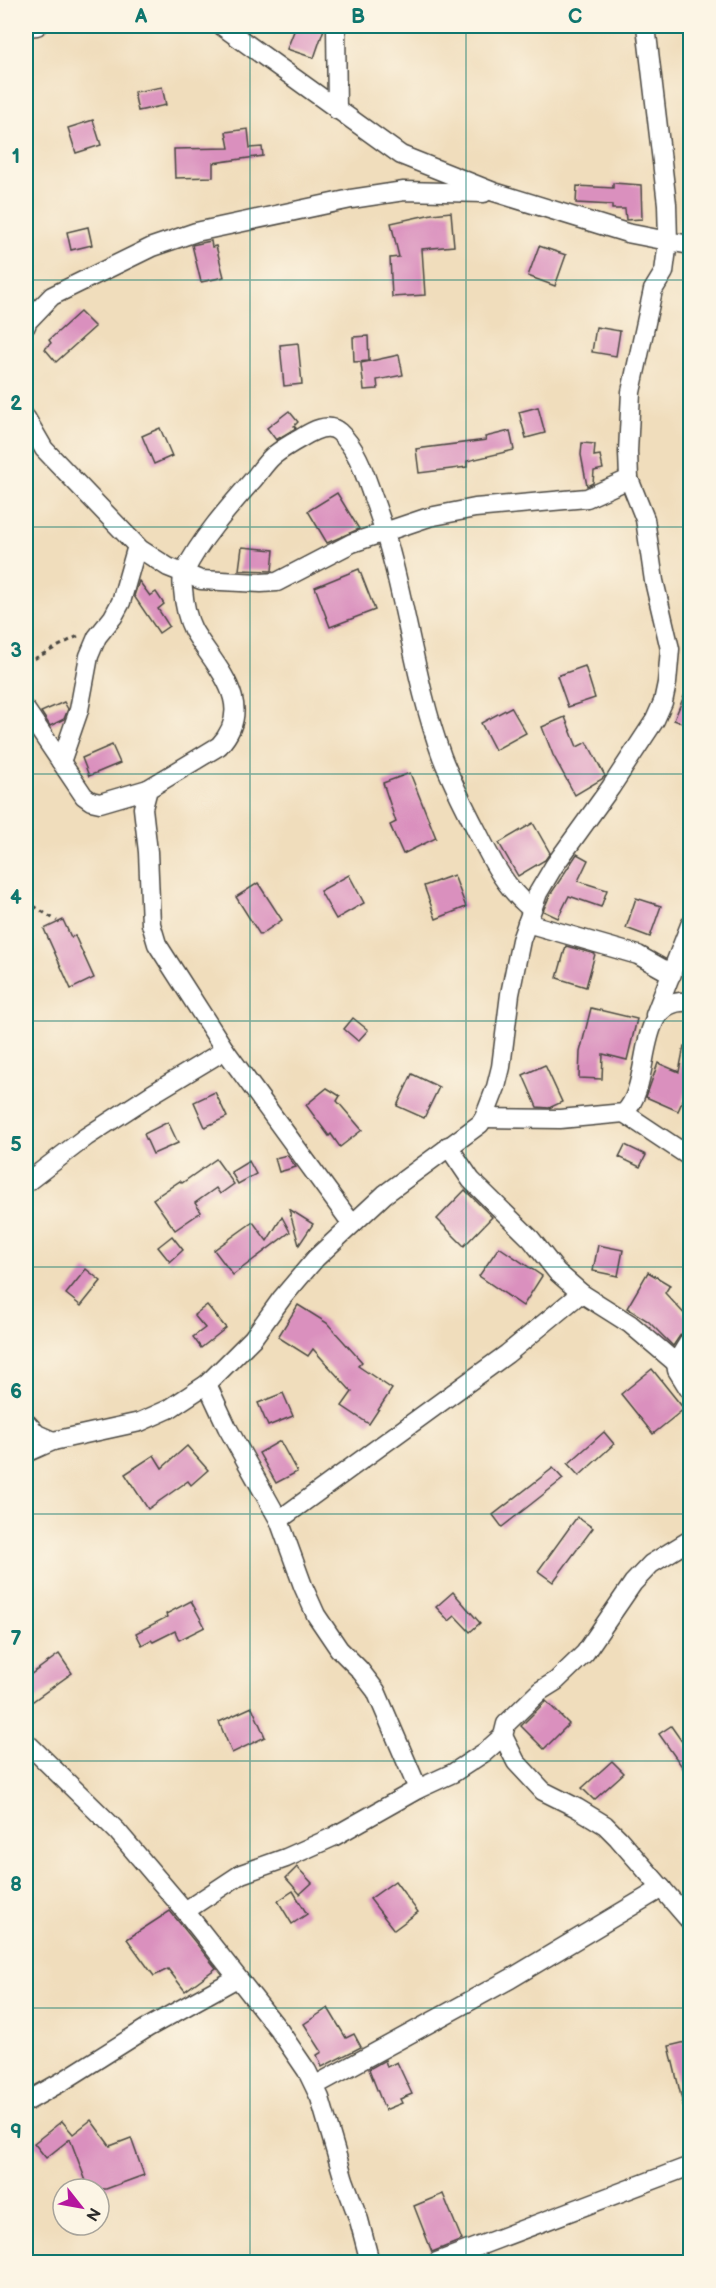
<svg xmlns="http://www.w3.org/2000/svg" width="716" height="2288" viewBox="0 0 716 2288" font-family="'Balsamiq Sans',sans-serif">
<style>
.building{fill:#da90be}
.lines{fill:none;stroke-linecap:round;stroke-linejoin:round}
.minor-casing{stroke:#494641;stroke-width:21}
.path{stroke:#494641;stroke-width:3;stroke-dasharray:4.5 4.5;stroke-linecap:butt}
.minor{stroke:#fff;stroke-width:18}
.grid{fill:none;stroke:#0f766e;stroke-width:1.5;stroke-opacity:0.55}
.neatline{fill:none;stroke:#0f766e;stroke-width:2}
.grid-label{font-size:20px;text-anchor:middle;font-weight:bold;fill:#0f766e}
</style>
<rect width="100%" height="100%" fill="#fcf5e5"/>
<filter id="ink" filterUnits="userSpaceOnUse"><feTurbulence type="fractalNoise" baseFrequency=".0167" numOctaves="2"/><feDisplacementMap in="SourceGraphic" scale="12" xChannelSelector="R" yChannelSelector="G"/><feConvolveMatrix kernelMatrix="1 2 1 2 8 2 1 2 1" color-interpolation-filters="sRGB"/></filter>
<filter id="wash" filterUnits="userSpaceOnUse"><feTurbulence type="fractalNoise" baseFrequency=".008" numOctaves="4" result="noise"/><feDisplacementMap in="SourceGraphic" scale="24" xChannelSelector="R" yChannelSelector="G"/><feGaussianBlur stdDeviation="1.35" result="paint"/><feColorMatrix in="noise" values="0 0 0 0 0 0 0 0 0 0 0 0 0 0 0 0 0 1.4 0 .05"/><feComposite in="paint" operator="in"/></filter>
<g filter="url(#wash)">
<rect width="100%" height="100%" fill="#f0ddbc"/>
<g id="blocks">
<g class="building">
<path d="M 296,26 L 325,26 L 314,58 L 287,49 Z"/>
<path d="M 162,87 L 166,105 L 138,111 L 134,92 Z"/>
<path d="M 93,120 L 101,145 L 76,153 L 68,128 Z"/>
<path d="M 248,129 L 250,148 L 262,147 L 263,156 L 213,163 L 213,177 L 175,178 L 174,149 L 229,148 L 226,132 Z"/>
<path d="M 613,183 L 641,185 L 642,219 L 626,220 L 625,209 L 612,209 L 612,205 L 576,203 L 577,186 L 613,188 Z"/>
<path d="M 451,212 L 454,246 L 422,249 L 425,295 L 392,297 L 390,258 L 399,257 L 391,223 L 432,214 Z"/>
<path d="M 88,227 L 92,245 L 71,250 L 67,232 Z"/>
<path d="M 211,241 L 212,247 L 216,246 L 224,277 L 201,282 L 192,245 Z"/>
<path d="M 539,246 L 566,255 L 555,286 L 528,276 Z"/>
<path d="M 80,312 L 95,327 L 56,362 L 45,349 L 51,343 L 49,340 Z"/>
<path d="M 596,327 L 620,331 L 616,356 L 592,352 Z"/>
<path d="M 368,336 L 369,361 L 354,362 L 353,337 Z"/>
<path d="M 298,343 L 302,384 L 284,386 L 280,345 Z"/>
<path d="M 399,355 L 403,375 L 377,380 L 378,389 L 364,390 L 361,363 Z"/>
<path d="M 538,407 L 545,433 L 526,438 L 519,412 Z"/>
<path d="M 289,411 L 298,422 L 294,426 L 296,428 L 276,440 L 267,428 Z"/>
<path d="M 160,428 L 172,456 L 154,464 L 142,436 Z"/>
<path d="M 510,431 L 514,450 L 467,461 L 467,467 L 419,473 L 416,449 L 486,440 L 485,437 Z"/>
<path d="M 582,443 L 595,444 L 594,456 L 600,455 L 603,469 L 594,471 L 593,483 L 587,486 L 581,455 Z"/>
<path d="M 337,493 L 359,529 L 327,543 L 308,511 Z"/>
<path d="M 242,547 L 274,550 L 272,571 L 239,570 Z"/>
<path d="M 359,569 L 375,610 L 330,627 L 315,587 Z"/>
<path d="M 139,581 L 150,596 L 156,592 L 164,604 L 158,609 L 169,626 L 159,633 L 134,596 Z"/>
<path d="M 585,666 L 595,698 L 568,707 L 557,676 Z"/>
<path d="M 690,682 L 690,726 L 674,720 Z"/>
<path d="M 64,702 L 68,709 L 64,719 L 50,726 L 41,712 Z"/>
<path d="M 511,707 L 526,733 L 495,750 L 481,723 Z"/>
<path d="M 565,717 L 577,747 L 587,742 L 605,776 L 602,779 L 575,795 L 553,755 L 542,727 Z"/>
<path d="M 112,745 L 120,763 L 89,776 L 82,758 Z"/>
<path d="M 410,773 L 436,838 L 403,854 L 390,825 L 396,822 L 383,783 Z"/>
<path d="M 533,823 L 550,853 L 545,860 L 518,876 L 499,843 Z"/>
<path d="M 577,854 L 588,860 L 578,881 L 607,890 L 601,907 L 569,896 L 558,918 L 543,911 L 550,895 Z"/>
<path d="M 349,875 L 364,903 L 336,919 L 320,891 Z"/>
<path d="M 454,875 L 466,907 L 436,919 L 424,886 Z"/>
<path d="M 258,883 L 282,920 L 260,935 L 236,897 Z"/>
<path d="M 636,898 L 661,906 L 650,937 L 626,928 Z"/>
<path d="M 63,920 L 71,937 L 75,936 L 94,978 L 71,989 L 44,929 Z"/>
<path d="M 566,946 L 595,954 L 586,987 L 557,978 Z"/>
<path d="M 591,1008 L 637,1019 L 627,1060 L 603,1054 L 602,1079 L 579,1078 L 580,1052 Z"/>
<path d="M 353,1018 L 368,1030 L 358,1041 L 344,1029 Z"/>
<path d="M 684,1046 L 690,1046 L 690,1084 L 678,1111 L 646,1097 L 658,1063 L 679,1072 Z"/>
<path d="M 545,1065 L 562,1102 L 549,1108 L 537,1107 L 523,1075 Z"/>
<path d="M 412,1074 L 439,1087 L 424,1118 L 397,1106 Z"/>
<path d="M 327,1088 L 340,1096 L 337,1101 L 362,1130 L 340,1147 L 331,1134 L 329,1136 L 306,1105 Z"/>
<path d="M 215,1092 L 227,1117 L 205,1127 L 194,1102 Z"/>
<path d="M 168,1122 L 178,1143 L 153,1154 L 144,1134 Z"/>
<path d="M 625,1145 L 646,1155 L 640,1167 L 619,1157 Z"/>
<path d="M 287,1155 L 296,1167 L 279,1172 L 275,1158 Z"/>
<path d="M 216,1159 L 234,1184 L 220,1194 L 216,1188 L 195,1203 L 201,1212 L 175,1230 L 153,1199 L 180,1181 L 182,1183 Z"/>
<path d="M 249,1161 L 256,1174 L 238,1184 L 231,1172 Z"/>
<path d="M 465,1190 L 492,1217 L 464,1246 L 437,1219 Z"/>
<path d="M 289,1209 L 313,1224 L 299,1245 Z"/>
<path d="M 282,1217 L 290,1232 L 233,1275 L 214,1250 L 253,1222 L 267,1241 Z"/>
<path d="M 172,1236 L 183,1250 L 170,1262 L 158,1247 Z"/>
<path d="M 598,1245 L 623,1250 L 618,1276 L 593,1271 Z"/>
<path d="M 499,1247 L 542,1276 L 523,1306 L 479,1276 Z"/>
<path d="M 86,1269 L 101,1281 L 81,1306 L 66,1294 Z"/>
<path d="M 648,1272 L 670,1285 L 665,1293 L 690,1320 L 690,1329 L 681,1334 L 673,1346 L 648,1321 L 627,1308 Z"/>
<path d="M 207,1305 L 226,1328 L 201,1348 L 193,1337 L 205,1328 L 194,1315 Z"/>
<path d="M 298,1305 L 327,1323 L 362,1362 L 358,1366 L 392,1389 L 369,1424 L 342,1406 L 352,1392 L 313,1349 L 308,1356 L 278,1337 Z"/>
<path d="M 652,1369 L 684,1409 L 653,1434 L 621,1394 Z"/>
<path d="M 283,1393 L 293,1416 L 268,1426 L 258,1403 Z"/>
<path d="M 604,1432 L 614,1444 L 579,1476 L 568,1464 Z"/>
<path d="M 280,1441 L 297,1472 L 276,1483 L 259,1453 Z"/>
<path d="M 187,1446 L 208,1470 L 191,1485 L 188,1481 L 148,1509 L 125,1474 L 154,1455 L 162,1468 Z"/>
<path d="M 553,1468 L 563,1479 L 502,1527 L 493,1515 Z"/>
<path d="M 577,1517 L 593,1528 L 553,1582 L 538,1571 Z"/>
<path d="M 453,1592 L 480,1623 L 470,1632 L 455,1616 L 449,1621 L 436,1607 Z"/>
<path d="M 191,1601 L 205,1627 L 179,1640 L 175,1631 L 153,1642 L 151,1640 L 142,1645 L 136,1633 L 167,1617 L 166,1614 Z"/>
<path d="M 59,1654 L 72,1673 L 26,1706 L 26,1678 Z"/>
<path d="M 546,1701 L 569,1724 L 544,1749 L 521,1726 Z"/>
<path d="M 252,1707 L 265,1737 L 232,1753 L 219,1722 Z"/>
<path d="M 671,1726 L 690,1753 L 690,1778 L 659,1734 Z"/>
<path d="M 612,1761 L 624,1773 L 594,1800 L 582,1788 Z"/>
<path d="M 297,1867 L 312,1883 L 300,1894 L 286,1878 Z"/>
<path d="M 395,1881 L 418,1912 L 394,1930 L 370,1899 Z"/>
<path d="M 293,1891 L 307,1914 L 292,1924 L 278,1901 Z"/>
<path d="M 170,1911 L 216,1968 L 185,1991 L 168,1969 L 154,1976 L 127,1939 Z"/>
<path d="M 328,2008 L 346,2038 L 354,2034 L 361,2047 L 322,2067 L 317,2055 L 322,2052 L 304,2024 Z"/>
<path d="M 690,2041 L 690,2112 L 685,2113 L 669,2046 Z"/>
<path d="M 385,2060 L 387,2067 L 397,2062 L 412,2094 L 400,2099 L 402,2103 L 385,2110 L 369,2069 Z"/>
<path d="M 91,2120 L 110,2146 L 131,2138 L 144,2175 L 106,2189 L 89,2189 L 70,2139 L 46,2158 L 34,2143 L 62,2121 L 73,2134 Z"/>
<path d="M 443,2194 L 462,2240 L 432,2252 L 414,2206 Z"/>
</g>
</g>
</g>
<g filter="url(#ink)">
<use href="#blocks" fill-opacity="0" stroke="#494641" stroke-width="1.5"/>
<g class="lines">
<g class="minor-casing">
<g id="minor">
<path d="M 336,26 L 337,110"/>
<path d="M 646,26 L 667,204 L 668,241 L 690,245"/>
<path d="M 26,27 L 37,26"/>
<path d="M 26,326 L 27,322 L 52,296 L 152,247 L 196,232 L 351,199 L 404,191 L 484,193"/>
<path d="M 26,418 L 44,449 L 140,549 L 168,567 L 201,580 L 261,583 L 277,582 L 352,543 L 429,517 L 475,508 L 587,498 L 629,479"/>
<path d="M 26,710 L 84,796 L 91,801 L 100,803 L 148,789"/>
<path d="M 61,762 L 79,710 L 89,656 L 97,637 L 113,617 L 121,602 L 137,546"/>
<path d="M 527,923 L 638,955 L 672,974"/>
<path d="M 655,1015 L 690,925"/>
<path d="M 624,1113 L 690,1157"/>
<path d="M 484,1118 L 560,1119 L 624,1113 C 655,1083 632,997 690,1002"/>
<path d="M 448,1146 L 471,1180 L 531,1239 L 557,1272 L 581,1293 L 630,1324 L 676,1363"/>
<path d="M 26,1183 L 86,1137 L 152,1094 L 225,1050"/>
<path d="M 352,1224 L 225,1050 L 157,944 L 151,924 L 148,852 L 143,808 L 148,789 L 219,746 C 258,704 214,666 193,630 C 187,618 184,602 183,589 C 182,583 182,576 185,571 C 199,541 230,506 252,481 C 259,473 265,463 273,456 C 282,449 292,443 301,438 C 312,431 328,422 339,432 C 359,450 366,479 375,503 C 405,585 412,675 442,757 C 452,783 465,808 478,833 C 493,863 505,887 531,909"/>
<path d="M 690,1340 L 676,1363 L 677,1370 L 690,1391"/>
<path d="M 207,1384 L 227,1427 L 279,1520 L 303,1586 L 316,1615 L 339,1649 L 359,1669 L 376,1691 L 418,1789"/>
<path d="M 26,1422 L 37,1434 L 53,1441"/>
<path d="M 26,1453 L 53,1441 L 140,1422 L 169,1409 L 207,1384 L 253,1338 L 282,1298 L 316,1258 L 385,1194 L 480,1124 L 484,1118 L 496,1087 L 501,1067 L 510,994 L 521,940 L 538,893 L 554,866 L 611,787 L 655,720 L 663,702 L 667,683 L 670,649 L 654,581 L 645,519 L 629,479 L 628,452 L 631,392 L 653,290 L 664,272 L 668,241 L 627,233 L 494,192 L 401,155 L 222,26"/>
<path d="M 279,1520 L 507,1354 L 581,1293"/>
<path d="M 503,1736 L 516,1762 L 543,1791 L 577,1808 L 605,1825 L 618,1838 L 690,1921"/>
<path d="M 26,1742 L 117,1831 L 185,1911 L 279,2030 L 307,2071 L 320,2098 L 344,2180 L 359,2220 L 370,2262"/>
<path d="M 185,1911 L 241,1874 L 286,1858 L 333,1837 L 418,1789 L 453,1773 L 485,1752 L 503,1736 L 506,1724 L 540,1691 L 556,1681 L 585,1653 L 633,1583 L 651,1564 L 690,1540"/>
<path d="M 316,2085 L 510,1979 L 662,1888"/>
<path d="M 26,2102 L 63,2081 L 147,2028 L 237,1978"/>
<path d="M 437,2262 L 690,2166"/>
</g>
</g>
<g class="path">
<path d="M 26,663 L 78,636"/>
<path d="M 26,901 L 57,921"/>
</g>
<use href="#minor" class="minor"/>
</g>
</g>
<path class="grid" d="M 250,26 L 250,2262M 466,26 L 466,2262M 26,280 L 690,280M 26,527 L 690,527M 26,774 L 690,774M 26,1021 L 690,1021M 26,1267 L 690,1267M 26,1514 L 690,1514M 26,1761 L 690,1761M 26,2008 L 690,2008"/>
<rect width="716" height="2288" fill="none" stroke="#fcf5e5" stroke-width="66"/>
<g transform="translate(81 2207) rotate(121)"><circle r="28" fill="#fcf5e5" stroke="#a8a49b" stroke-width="1.5"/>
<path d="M0-4.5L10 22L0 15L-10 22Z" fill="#b5179e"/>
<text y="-9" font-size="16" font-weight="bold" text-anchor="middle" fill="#2b2b2b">N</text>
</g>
<rect x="33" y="33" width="650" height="2222" class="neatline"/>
<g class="grid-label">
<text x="141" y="23">A</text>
<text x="358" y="23">B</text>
<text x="575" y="23">C</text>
<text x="16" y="163">1</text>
<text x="16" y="410">2</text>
<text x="16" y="657">3</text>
<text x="16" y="904">4</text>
<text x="16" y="1151">5</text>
<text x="16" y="1398">6</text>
<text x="16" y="1645">7</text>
<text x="16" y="1891">8</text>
<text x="16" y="2138">9</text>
</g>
</svg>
